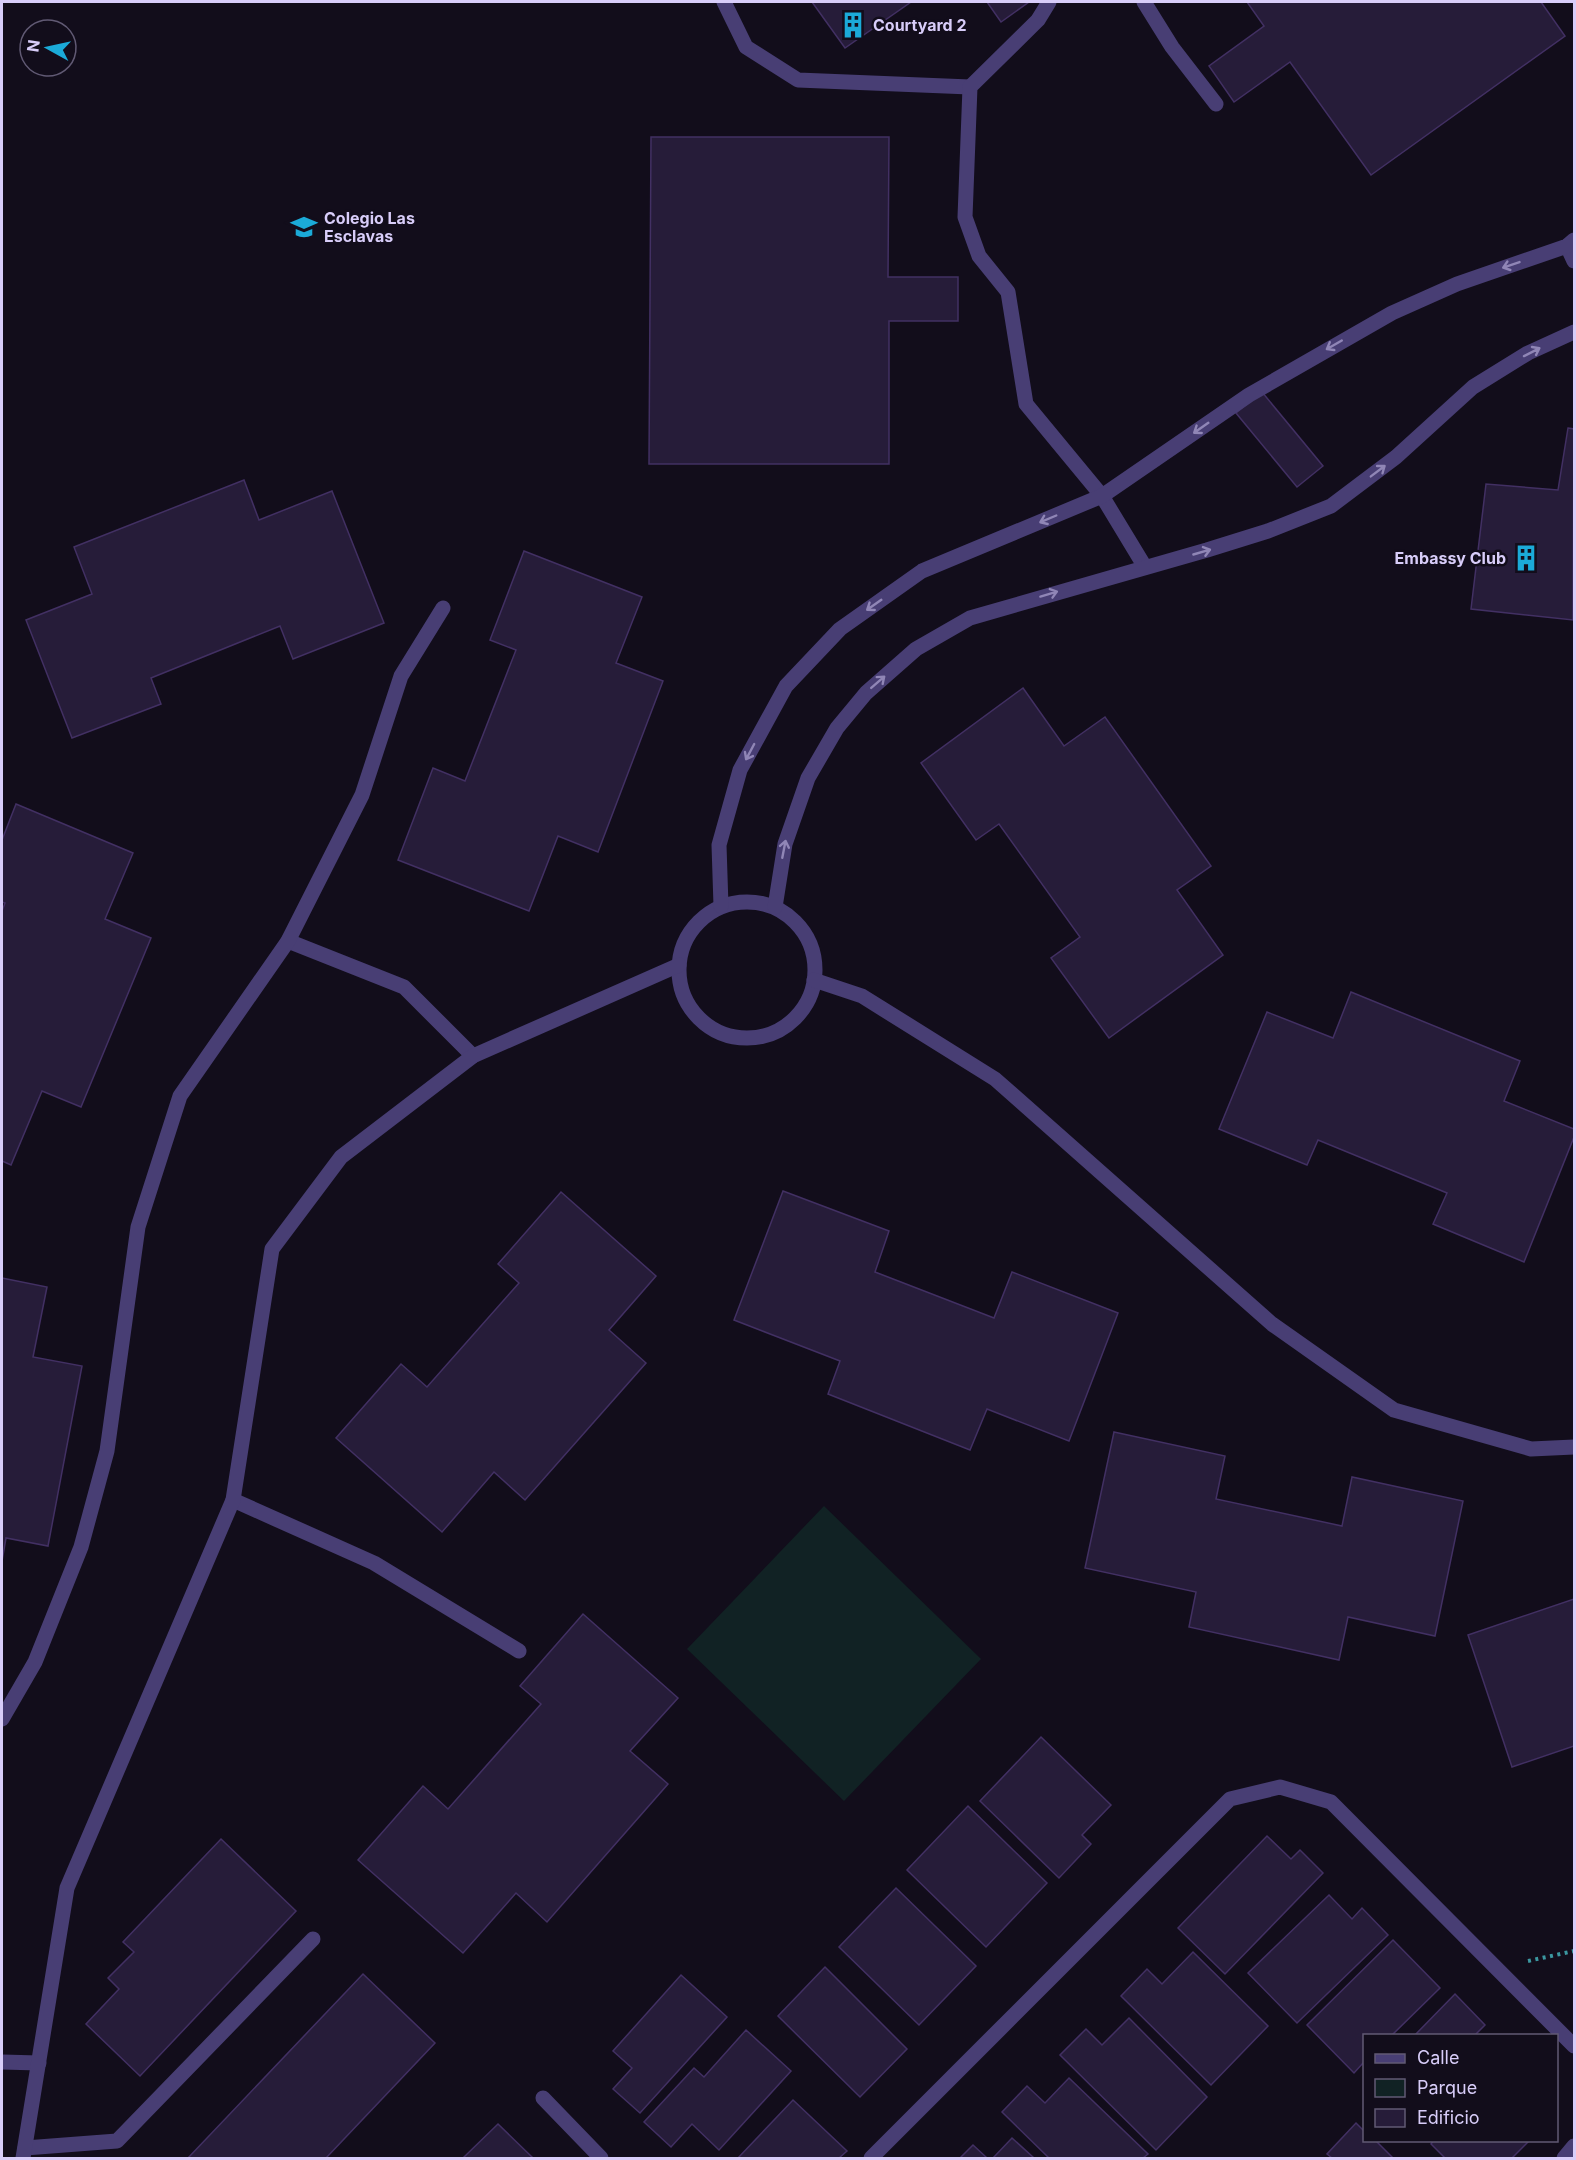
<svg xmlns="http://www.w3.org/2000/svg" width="1576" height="2160" viewBox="0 0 1576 2160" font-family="Inter,sans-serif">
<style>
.green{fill:#112224}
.building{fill:#261c39;stroke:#423063;stroke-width:1.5}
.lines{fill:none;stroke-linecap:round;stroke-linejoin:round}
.path{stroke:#3b97a0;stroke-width:4;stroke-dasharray:3 4.5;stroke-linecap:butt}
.lane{stroke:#483e74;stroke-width:15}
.street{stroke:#483e74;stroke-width:15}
.oneway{stroke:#9086b6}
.labels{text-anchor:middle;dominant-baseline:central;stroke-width:5;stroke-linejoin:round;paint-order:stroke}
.poi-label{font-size:16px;font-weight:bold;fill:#d8cdf9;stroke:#120d1b;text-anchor:start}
</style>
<rect width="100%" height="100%" fill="#120d1b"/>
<path class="green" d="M 824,1506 L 981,1659 L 844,1801 L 687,1649 Z"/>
<g class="building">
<path d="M 812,2 L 911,2 L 845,48 Z"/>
<path d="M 987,2 L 1029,2 L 1001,22 Z"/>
<path d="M 1247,2 L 1541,2 L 1565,36 L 1371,175 L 1290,62 L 1234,102 L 1209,66 L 1264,26 Z"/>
<path d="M 651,137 L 889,137 L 888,277 L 958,277 L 958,321 L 889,321 L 889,464 L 649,464 Z"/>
<path d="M 1262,392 L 1323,466 L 1297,487 L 1236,413 Z"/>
<path d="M 1568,428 L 1574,429 L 1573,620 L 1471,609 L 1486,484 L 1558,490 Z"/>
<path d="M 244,480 L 259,520 L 332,491 L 384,623 L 293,659 L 280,626 L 151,678 L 161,704 L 72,738 L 26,620 L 92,594 L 74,547 Z"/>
<path d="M 524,551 L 642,597 L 616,663 L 663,681 L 598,852 L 558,836 L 529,911 L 398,860 L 433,768 L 465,781 L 516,650 L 490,640 Z"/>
<path d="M 1023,688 L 1064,746 L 1105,717 L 1211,866 L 1177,890 L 1223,955 L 1109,1038 L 1051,958 L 1080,937 L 999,824 L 976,840 L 921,763 Z"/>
<path d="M 16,804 L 133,853 L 105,919 L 151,938 L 81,1107 L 42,1091 L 11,1165 L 2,1161 L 2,911 L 5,903 L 2,902 L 2,840 Z"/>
<path d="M 1351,992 L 1520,1061 L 1504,1101 L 1574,1129 L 1574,1137 L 1524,1262 L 1433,1224 L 1447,1193 L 1318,1140 L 1307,1165 L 1219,1129 L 1267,1012 L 1333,1038 Z"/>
<path d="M 783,1191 L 889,1231 L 875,1272 L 994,1318 L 1012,1272 L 1118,1313 L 1069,1441 L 987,1409 L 970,1450 L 828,1394 L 840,1361 L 734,1320 Z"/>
<path d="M 561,1192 L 656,1276 L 609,1330 L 646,1363 L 525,1500 L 494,1472 L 442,1532 L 336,1438 L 401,1364 L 427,1387 L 519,1283 L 498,1264 Z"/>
<path d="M 2,1278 L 47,1287 L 33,1357 L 82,1366 L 48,1546 L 6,1538 L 2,1561 Z"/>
<path d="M 1114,1432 L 1225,1456 L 1216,1499 L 1342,1526 L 1352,1477 L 1463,1501 L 1435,1636 L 1348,1617 L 1339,1660 L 1189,1627 L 1196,1592 L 1085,1568 Z"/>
<path d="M 1574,1599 L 1574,1746 L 1512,1767 L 1468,1635 Z"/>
<path d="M 583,1614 L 678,1698 L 630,1751 L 668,1784 L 547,1922 L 516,1893 L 463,1953 L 358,1860 L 423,1786 L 448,1809 L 541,1704 L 520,1686 Z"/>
<path d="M 1041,1737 L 1111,1805 L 1082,1835 L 1091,1844 L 1059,1878 L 980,1801 Z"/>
<path d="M 968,1806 L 1047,1883 L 986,1947 L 907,1870 Z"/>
<path d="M 1267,1836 L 1291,1859 L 1300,1850 L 1323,1873 L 1225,1974 L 1178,1928 Z"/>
<path d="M 221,1839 L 296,1911 L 140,2076 L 86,2024 L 119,1989 L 108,1978 L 134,1952 L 123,1942 Z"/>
<path d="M 896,1888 L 976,1966 L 919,2025 L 839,1947 Z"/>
<path d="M 1329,1895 L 1352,1919 L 1362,1908 L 1388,1935 L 1297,2023 L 1248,1973 Z"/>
<path d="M 1393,1940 L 1440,1988 L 1391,2036 L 1364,2036 L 1364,2062 L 1354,2073 L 1307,2025 Z"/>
<path d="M 1193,1952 L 1268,2026 L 1211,2085 L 1121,1996 L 1147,1969 L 1162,1984 Z"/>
<path d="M 825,1967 L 907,2049 L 860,2097 L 778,2016 Z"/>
<path d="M 363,1974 L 435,2043 L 326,2158 L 188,2158 Z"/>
<path d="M 681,1975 L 727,2017 L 640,2113 L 613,2089 L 632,2068 L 613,2051 Z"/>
<path d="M 1455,1994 L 1485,2025 L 1476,2034 L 1478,2036 L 1414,2036 Z"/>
<path d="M 1129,2018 L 1207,2097 L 1156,2150 L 1060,2055 L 1086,2029 L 1102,2045 Z"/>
<path d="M 746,2030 L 791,2071 L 719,2150 L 692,2124 L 671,2147 L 644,2122 L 694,2068 L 704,2077 Z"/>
<path d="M 1069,2078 L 1148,2154 L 1143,2158 L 1049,2158 L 1002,2112 L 1027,2086 L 1045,2103 Z"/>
<path d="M 793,2100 L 847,2151 L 839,2158 L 738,2158 Z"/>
<path d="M 1356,2123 L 1364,2131 L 1364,2140 L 1375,2140 L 1393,2158 L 1332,2158 L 1327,2154 Z"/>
<path d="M 498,2124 L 533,2158 L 463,2158 Z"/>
<path d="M 1012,2138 L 1034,2158 L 993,2158 Z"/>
<path d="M 1434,2140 L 1530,2140 L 1512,2158 L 1445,2158 L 1431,2144 Z"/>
<path d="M 973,2145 L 987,2158 L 960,2158 Z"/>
</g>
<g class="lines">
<path class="path" d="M 1528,1961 L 1574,1951"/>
<g class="lane">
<path d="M 724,2 L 746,47 L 798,80 L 970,87"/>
<path d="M 1049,2 L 1038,20 L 970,87 L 965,217 L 979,256 L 1008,292 L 1026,404 L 1102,496 L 1145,567"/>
<path d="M 1144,2 L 1172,47 L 1216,104"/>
<path d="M 288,941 L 404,987 L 473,1056"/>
<path d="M 233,1500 L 374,1563 L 519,1651"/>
<path d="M 2,1719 L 35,1662 L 81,1547 L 107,1451 L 138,1227 L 180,1096 L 288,941 L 362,795 L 401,676 L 443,608"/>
<path d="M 2,2062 L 39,2063"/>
<path d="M 25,2148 L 117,2141 L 313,1939"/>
</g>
<g class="street">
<path d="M 1567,246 L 1574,261"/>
<circle cx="747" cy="970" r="68"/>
<path d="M 721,906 L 719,845 L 740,770 L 786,686 L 840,629 L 922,571 L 1102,496 L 1249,395 L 1392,313 L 1457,284 L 1567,246 L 1574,240"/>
<path d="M 775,907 L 785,844 L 808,778 L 837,728 L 866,693 L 916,649 L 970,618 L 1207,550 L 1268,531 L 1331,506 L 1396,457 L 1473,387 L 1528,353 L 1574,332"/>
<path d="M 814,980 L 862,996 L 995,1079 L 1272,1324 L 1394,1410 L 1531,1449 L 1574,1447"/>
<path d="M 543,2098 L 601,2158"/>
<path d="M 23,2158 L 67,1888 L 233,1500 L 272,1249 L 341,1157 L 473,1056 L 679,965"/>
<path d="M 871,2158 L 1230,1799 L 1280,1787 L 1331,1802 L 1574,2046"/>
<path d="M 1564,2158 L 1574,2146"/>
</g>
</g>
<defs><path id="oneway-shaft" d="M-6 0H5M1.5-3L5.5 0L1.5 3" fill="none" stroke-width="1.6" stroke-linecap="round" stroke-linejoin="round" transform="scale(1.5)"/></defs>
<g class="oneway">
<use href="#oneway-shaft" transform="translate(1511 265) rotate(161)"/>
<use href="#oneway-shaft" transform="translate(1334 345) rotate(150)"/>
<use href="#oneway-shaft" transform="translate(1532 352) rotate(-27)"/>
<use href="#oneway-shaft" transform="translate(1201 428) rotate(145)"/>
<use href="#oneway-shaft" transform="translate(1378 471) rotate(-37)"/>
<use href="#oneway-shaft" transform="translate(1048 519) rotate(157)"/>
<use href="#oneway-shaft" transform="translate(1202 552) rotate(-16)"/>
<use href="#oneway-shaft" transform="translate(1049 594) rotate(-17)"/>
<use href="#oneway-shaft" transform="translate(874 605) rotate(145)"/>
<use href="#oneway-shaft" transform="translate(878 682) rotate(-41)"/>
<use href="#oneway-shaft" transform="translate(750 752) rotate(118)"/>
<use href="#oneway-shaft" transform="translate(784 849) rotate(-79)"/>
</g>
<defs>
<g id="building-bare" transform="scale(2.07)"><path d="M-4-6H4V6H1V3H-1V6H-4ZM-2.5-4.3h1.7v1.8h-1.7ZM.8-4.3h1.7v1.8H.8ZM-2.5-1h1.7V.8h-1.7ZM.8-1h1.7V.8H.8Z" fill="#1baad8" stroke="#120d1b" stroke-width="2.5" paint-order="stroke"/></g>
<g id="school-bare" transform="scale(2.07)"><path d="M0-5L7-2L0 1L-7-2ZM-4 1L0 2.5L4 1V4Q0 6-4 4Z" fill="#1baad8" stroke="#120d1b" stroke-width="2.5" paint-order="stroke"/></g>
</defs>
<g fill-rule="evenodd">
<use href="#building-bare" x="853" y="25"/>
<use href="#school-bare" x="304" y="227"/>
<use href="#building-bare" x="1526" y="558"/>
</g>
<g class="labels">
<g class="poi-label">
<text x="873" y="25">Courtyard 2</text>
<text x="324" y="218">Colegio Las<tspan x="324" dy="18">Esclavas</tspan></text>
<text x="1506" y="558" text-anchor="end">Embassy Club</text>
</g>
</g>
<rect width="1576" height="2160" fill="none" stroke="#d8cdf9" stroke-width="6"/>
<rect x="1363" y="2034" width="195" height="108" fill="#120d1b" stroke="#615a74" stroke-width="1.5"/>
<rect x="1375" y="2054" width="30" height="9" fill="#483e74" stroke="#615a74" stroke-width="1.5"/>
<text x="1417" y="2064" font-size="18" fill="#d8cdf9">Calle</text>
<rect x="1375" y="2079" width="30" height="18" fill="#112224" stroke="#615a74" stroke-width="1.5"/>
<text x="1417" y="2094" font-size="18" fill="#d8cdf9">Parque</text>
<rect x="1375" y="2109" width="30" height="18" fill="#261c39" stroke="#615a74" stroke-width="1.5"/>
<text x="1417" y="2124" font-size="18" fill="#d8cdf9">Edificio</text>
<g transform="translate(48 48) rotate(278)"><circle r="28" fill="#120d1b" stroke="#615a74" stroke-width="1.5"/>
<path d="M0-4.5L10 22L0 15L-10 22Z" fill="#1baad8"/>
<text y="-9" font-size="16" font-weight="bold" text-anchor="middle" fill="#d8cdf9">N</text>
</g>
</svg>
